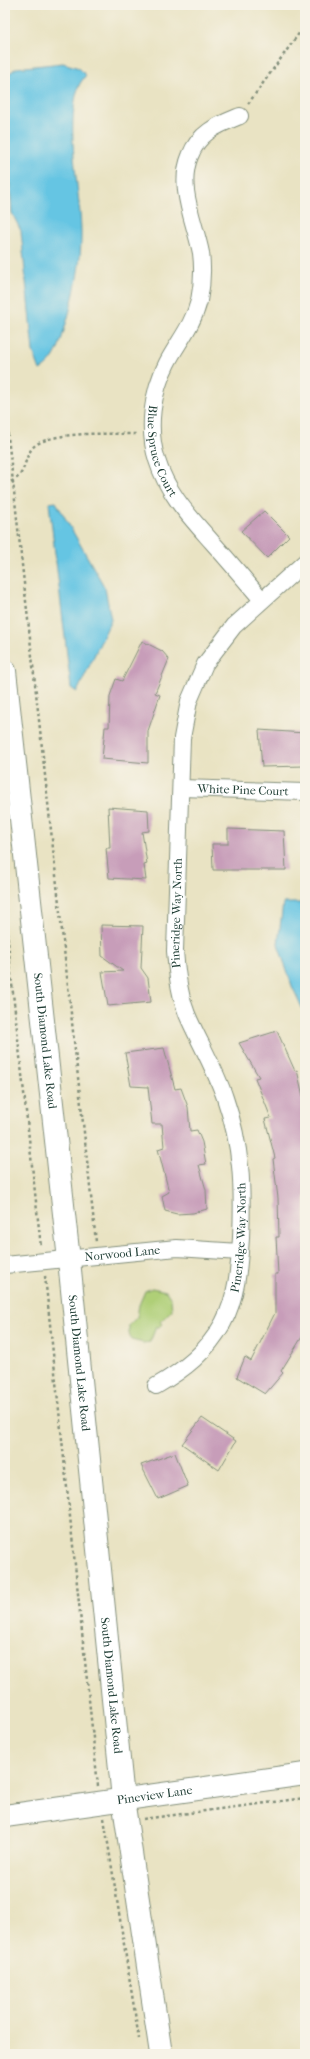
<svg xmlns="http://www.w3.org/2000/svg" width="310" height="2059" viewBox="0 0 310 2059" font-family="'IM FELL French Canon',serif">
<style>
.green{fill:#afcf77;stroke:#678656}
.water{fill:#65c5e3;stroke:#42818c}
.building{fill:#c79db9}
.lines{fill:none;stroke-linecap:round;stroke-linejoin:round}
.lane-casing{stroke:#84907c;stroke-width:10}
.street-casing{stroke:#84907c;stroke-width:18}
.secondary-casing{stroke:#84907c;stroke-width:24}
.path{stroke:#84907c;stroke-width:2.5;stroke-dasharray:3 3;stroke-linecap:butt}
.lane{stroke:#fff;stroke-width:8}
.street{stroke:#fff;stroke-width:16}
.secondary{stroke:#fff;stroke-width:22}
.labels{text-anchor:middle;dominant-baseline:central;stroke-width:3;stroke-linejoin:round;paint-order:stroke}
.street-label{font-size:12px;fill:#1f3d34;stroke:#f7f3e8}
</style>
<rect width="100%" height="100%" fill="#f7f3e8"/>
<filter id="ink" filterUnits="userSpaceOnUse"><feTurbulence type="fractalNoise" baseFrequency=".025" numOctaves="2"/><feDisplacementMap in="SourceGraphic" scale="8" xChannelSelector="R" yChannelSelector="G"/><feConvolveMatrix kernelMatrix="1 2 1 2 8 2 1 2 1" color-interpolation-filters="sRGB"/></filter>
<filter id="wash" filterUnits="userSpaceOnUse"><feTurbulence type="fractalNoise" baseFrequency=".012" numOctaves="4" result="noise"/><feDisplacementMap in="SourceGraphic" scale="16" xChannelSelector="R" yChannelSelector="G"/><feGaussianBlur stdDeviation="0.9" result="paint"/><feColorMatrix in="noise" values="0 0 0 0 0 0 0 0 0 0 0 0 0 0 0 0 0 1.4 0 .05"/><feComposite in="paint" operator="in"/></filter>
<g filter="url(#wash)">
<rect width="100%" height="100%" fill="#e9e3c3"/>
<path class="green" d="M 152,1288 L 166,1291 L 171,1299 L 172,1310 L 160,1322 L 162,1324 L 158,1328 L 156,1327 L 150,1342 L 144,1343 L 131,1340 L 129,1332 L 129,1325 L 137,1317 L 139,1305 L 145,1291 Z"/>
<g class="water">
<path d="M 63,63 L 79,68 L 86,75 C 83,79 79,84 78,88 C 65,130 80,188 81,231 C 82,260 74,299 65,327 C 60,344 56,361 40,370 L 33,351 L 21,231 L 12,213 L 5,119 L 5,77 L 16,68 Z"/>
<path d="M 56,502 L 105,588 L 111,620 L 77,692 L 71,688 L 49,503 Z"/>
<path d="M 283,903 L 305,903 L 305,1014 L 292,986 L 278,944 Z"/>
</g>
<g id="blocks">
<g class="building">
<path d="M 264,511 L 289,536 L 267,558 L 241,531 Z"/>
<path d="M 142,641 L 162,651 L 169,659 L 155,693 L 160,695 L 148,731 L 148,763 L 102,759 L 105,727 L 109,727 L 110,696 L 116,679 L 122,681 Z"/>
<path d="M 259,730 L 305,733 L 305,766 L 262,767 Z"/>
<path d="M 108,807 L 148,810 L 149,831 L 142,832 L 147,864 L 144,865 L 146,880 L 109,878 L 106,848 L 110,848 Z"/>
<path d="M 228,829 L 284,831 L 286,870 L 213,870 L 212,844 L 228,844 Z"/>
<path d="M 101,925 L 143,926 L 141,968 L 148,978 L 151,1002 L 108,1006 L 102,972 L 123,971 L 102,956 Z"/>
<path d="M 277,1031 L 295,1071 L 297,1070 L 305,1105 L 305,1332 L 281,1371 L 283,1373 L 265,1394 L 237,1377 L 245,1357 L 251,1361 L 275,1313 L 275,1274 L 278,1274 L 276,1237 L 279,1237 L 278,1198 L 273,1159 L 275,1158 L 265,1119 L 271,1118 L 255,1078 L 259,1077 L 239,1043 Z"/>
<path d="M 164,1048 L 175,1089 L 181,1088 L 188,1107 L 190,1131 L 197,1130 L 202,1142 L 206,1164 L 199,1165 L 206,1190 L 207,1209 L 193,1213 L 177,1214 L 165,1211 L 162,1196 L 169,1192 L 158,1149 L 164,1147 L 162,1124 L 152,1124 L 148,1087 L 131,1086 L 125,1053 Z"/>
<path d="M 202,1418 L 236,1441 L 219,1470 L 182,1444 Z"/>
<path d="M 175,1453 L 188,1486 L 158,1499 L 141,1465 Z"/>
</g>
</g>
</g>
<g filter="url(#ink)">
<use href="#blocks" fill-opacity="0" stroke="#84907c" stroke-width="1"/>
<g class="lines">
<g class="lane-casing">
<path id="lane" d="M 5,811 L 20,809"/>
</g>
<g class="street-casing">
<g id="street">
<path id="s1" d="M 240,116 C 218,125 199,132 190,156 C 177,187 195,222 201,253 C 203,269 202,286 199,301 C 193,325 178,342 167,363 C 152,392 147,429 157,460 C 167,493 190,517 212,542 C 229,561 245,580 262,600"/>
<path id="s2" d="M 181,788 L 305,792"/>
<path id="s3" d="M 5,1265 L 177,1248 L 240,1252"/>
<path id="s4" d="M 156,1386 C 184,1370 207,1352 223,1323 C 237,1297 239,1267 241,1238 C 243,1187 242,1147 225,1098 C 216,1071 202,1047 190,1021 C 180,1000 177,975 175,951 L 182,738 L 189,701 L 205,664 L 234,626 L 305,562"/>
</g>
</g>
<g class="secondary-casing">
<g id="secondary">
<path id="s5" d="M 5,671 L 69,1260 L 123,1799 L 161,2054"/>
<path id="s6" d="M 5,1816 L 305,1774"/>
</g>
</g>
<g class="path">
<path d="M 248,104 L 305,25"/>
<path d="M 5,409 L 96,1242"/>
<path d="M 5,483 C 31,479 20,452 39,443 C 62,431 111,434 137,434"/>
<path d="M 5,907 L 11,975 L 41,1247"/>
<path d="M 45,1276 L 98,1786"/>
<path d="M 104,1818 L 139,2039"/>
<path d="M 143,1819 L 305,1798"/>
</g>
<use href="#lane" class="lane"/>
<use href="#street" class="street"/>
<use href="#secondary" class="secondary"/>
</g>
</g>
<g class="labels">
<g class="street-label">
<text stroke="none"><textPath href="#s1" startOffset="376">Blue Spruce Court</textPath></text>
<text stroke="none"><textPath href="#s2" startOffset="62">White Pine Court</textPath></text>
<text stroke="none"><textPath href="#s4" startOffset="517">Pineridge Way North</textPath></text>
<text stroke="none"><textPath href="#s5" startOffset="372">South Diamond Lake Road</textPath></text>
<text stroke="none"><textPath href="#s4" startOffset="181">Pineridge Way North</textPath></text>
<text stroke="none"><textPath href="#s3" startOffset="118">Norwood Lane</textPath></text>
<text stroke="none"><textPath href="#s5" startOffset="696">South Diamond Lake Road</textPath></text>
<text stroke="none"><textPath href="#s5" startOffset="1020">South Diamond Lake Road</textPath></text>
<text stroke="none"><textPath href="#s6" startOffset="151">Pineview Lane</textPath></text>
</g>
</g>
<rect width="310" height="2059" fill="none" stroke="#f7f3e8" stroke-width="20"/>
</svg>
